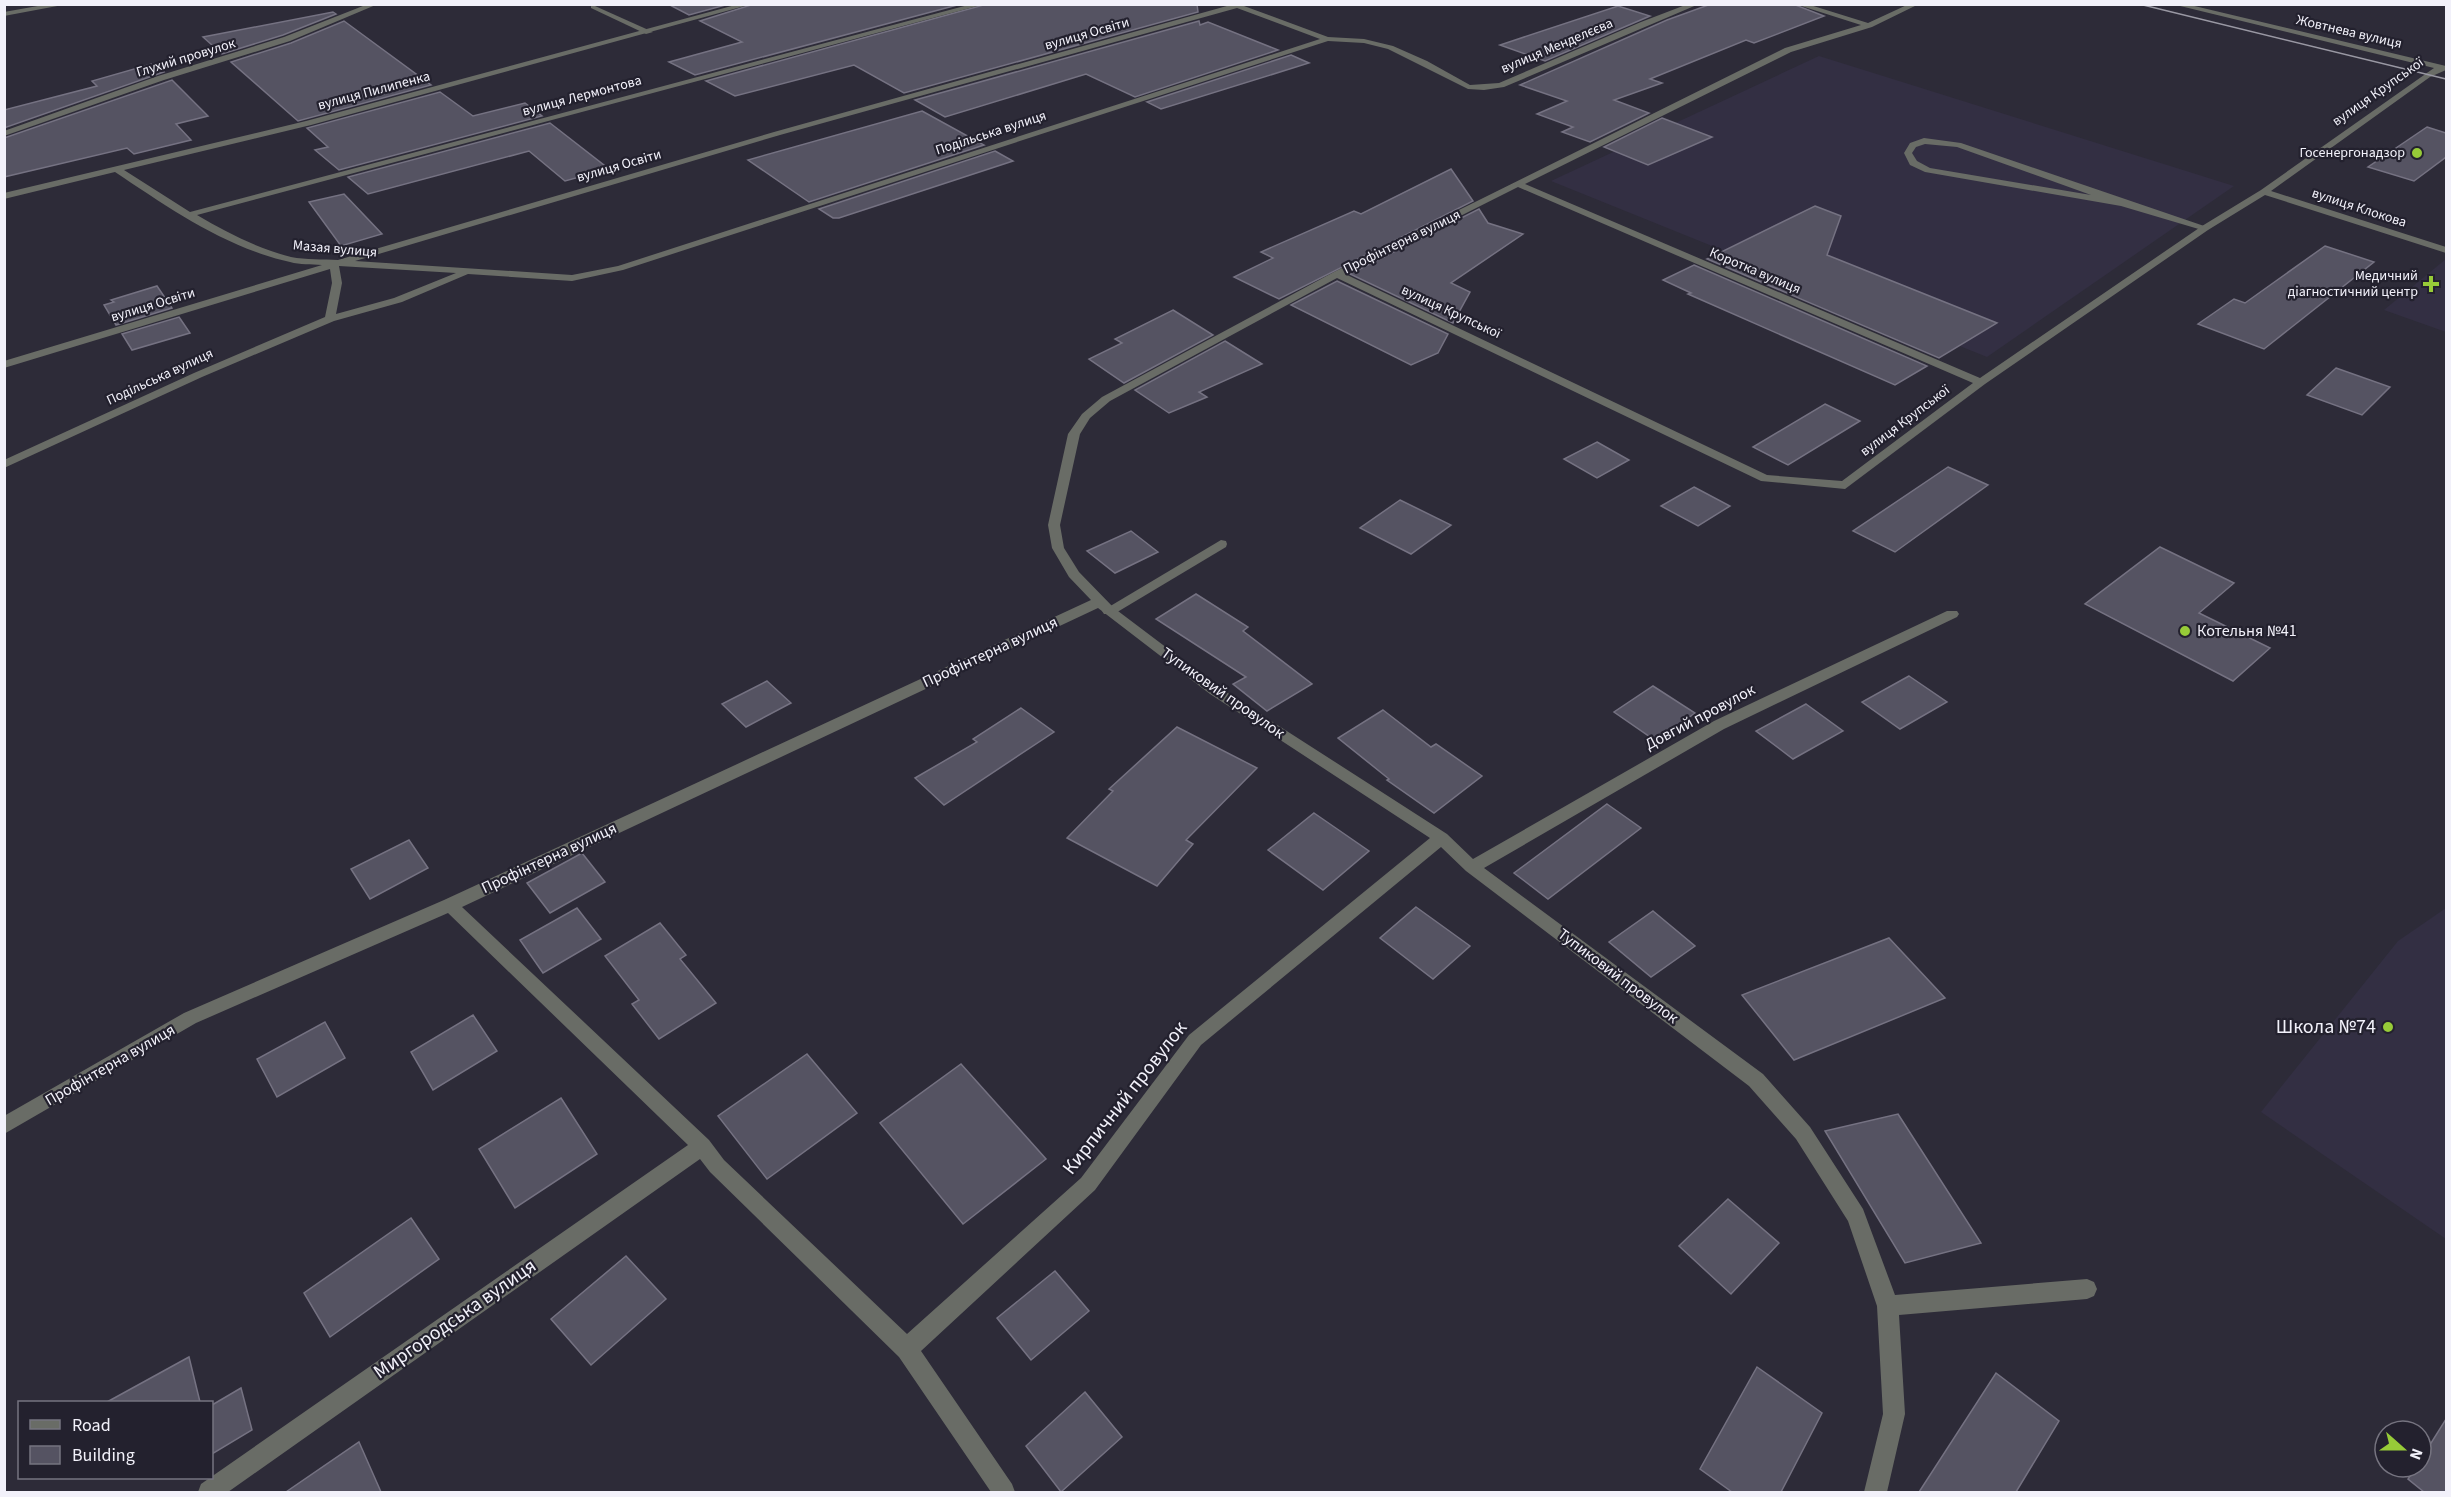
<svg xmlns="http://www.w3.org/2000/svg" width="2451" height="1497" viewBox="0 0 2451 1497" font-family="'Source Sans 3',sans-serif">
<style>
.built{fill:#332f43}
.building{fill:#555362;stroke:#757282;stroke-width:1.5}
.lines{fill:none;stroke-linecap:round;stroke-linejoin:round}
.service{fill:#696c66;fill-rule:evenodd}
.minor{fill:#696c66;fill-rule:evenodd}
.tram{stroke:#9998a3;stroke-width:1.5}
.poi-dot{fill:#97cb38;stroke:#23212e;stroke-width:2}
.labels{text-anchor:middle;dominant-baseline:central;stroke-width:4.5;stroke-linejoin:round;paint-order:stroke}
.far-street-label{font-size:14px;fill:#f2f1fa;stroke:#23212e}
.far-poi-label{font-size:14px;fill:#f2f1fa;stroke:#23212e;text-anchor:end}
.poi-label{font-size:16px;fill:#f2f1fa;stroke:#23212e;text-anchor:start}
.street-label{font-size:16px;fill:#f2f1fa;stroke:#23212e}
.near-poi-label{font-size:20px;fill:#f2f1fa;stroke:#23212e;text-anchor:end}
.near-street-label{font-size:20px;fill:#f2f1fa;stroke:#23212e}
</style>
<rect width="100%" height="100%" fill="#2d2b38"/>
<g class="built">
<path d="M 1819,56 L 2234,186 L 1987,357 L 1551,181 Z"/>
<path d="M 2446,259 L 2446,332 L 2384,310 Z"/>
<path d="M 2446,908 L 2446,1239 L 2261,1112 L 2398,941 Z"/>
</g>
<g class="building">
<path d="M 668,4 L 729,4 L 689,15 Z"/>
<path d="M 754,4 L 961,4 L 695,75 L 669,62 L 742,42 L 700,21 Z"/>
<path d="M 987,4 L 1197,4 L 1198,12 L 904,93 L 854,65 L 735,96 L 706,81 Z"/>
<path d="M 1711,4 L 1793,4 L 1824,16 L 1754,43 L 1746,40 L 1650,79 L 1662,83 L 1614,100 L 1649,113 L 1590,142 L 1562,132 L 1573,127 L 1537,114 L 1567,101 L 1520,85 L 1667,20 Z"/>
<path d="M 1618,6 L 1650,16 L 1545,61 L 1500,45 Z"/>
<path d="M 333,12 L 336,14 L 283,35 L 222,54 L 203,37 Z"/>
<path d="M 344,21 L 431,85 L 298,121 L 231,62 L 291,43 Z"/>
<path d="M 1199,21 L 1200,25 L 1208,22 L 1278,50 L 1135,97 L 1086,74 L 945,117 L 915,100 Z"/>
<path d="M 1291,55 L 1309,63 L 1161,109 L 1147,102 Z"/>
<path d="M 155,63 L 164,72 L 4,128 L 4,110 L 97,86 L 92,81 Z"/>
<path d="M 172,80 L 208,116 L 176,124 L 191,140 L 134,154 L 127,148 L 4,177 L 4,138 Z"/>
<path d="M 440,92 L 473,116 L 525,103 L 542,116 L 339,170 L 315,150 L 328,147 L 307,128 Z"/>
<path d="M 922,111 L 984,145 L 809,202 L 748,160 Z"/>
<path d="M 1662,118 L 1712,137 L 1648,165 L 1604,147 Z"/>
<path d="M 550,123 L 609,169 L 565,181 L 529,151 L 368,194 L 348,177 Z"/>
<path d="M 2427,127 L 2446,133 L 2446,157 L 2414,181 L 2368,167 Z"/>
<path d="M 995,151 L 1013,161 L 839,218 L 833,218 L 819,209 Z"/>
<path d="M 1451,169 L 1473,201 L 1279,299 L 1234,277 L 1273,258 L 1261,252 L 1354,211 L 1361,214 Z"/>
<path d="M 344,194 L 382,234 L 341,246 L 309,202 Z"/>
<path d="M 1815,206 L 1841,216 L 1827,255 L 1997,323 L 1939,358 L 1707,259 Z"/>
<path d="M 1479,209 L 1488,223 L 1523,234 L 1451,283 L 1470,292 L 1453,323 L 1350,274 Z"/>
<path d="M 2325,246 L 2374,262 L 2264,349 L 2198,324 L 2234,299 L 2245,303 Z"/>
<path d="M 1694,265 L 1927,366 L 1895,385 L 1688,294 L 1691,293 L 1663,280 Z"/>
<path d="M 1337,281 L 1448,334 L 1438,353 L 1411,365 L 1291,305 Z"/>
<path d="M 157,286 L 172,308 L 116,325 L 104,305 L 114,302 L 111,300 Z"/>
<path d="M 1173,310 L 1213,335 L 1124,383 L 1089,359 L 1122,343 L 1115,339 Z"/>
<path d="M 179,317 L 190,333 L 132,350 L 122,334 Z"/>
<path d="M 1225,341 L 1262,364 L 1199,392 L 1207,397 L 1169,413 L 1135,390 Z"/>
<path d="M 2336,368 L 2390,387 L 2362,415 L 2307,395 Z"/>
<path d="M 1825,404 L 1860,421 L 1788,465 L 1753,447 Z"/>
<path d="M 1597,442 L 1629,460 L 1597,478 L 1564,459 Z"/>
<path d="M 1948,467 L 1988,485 L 1895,552 L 1853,531 Z"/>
<path d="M 1694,487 L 1730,506 L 1698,526 L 1661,506 Z"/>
<path d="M 1400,500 L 1451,525 L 1411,554 L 1360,528 Z"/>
<path d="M 1131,531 L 1158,552 L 1115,573 L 1087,551 Z"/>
<path d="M 2160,547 L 2234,583 L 2199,613 L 2270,648 L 2233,681 L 2085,604 Z"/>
<path d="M 1196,594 L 1248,627 L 1243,631 L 1312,684 L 1267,711 L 1233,684 L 1246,677 L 1156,619 Z"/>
<path d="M 1909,676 L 1947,702 L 1900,729 L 1862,702 Z"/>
<path d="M 767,681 L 791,703 L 746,727 L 722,704 Z"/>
<path d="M 1653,686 L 1695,713 L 1656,741 L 1614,712 Z"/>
<path d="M 1806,704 L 1843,731 L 1793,759 L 1756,731 Z"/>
<path d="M 1021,708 L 1054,732 L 944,805 L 915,778 L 977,742 L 973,739 Z"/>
<path d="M 1383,710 L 1431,747 L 1436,744 L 1482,776 L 1434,813 L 1387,780 L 1389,779 L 1338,738 Z"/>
<path d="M 1177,727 L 1257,768 L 1186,840 L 1193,844 L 1157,886 L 1067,838 L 1113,791 L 1109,789 Z"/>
<path d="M 1607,804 L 1641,828 L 1548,899 L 1514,873 Z"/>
<path d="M 1314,813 L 1369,851 L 1323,890 L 1268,850 Z"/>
<path d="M 409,840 L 428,868 L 370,899 L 351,869 Z"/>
<path d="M 582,853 L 605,882 L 550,913 L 527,883 Z"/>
<path d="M 1416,907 L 1470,946 L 1433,979 L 1380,938 Z"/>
<path d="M 577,908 L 601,939 L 543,973 L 520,940 Z"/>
<path d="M 1653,911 L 1695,946 L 1651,977 L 1609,942 Z"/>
<path d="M 660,923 L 686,955 L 680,959 L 716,1003 L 659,1039 L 632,1004 L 639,1000 L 605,956 Z"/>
<path d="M 1889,938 L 1945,998 L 1794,1060 L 1742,995 Z"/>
<path d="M 473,1015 L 497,1051 L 433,1090 L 411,1052 Z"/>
<path d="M 325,1022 L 345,1058 L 277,1097 L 257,1059 Z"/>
<path d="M 807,1054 L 857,1113 L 767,1179 L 718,1116 Z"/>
<path d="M 961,1064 L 1046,1159 L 963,1224 L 880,1123 Z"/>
<path d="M 561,1098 L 597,1154 L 515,1208 L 479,1149 Z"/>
<path d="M 1898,1114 L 1981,1243 L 1905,1263 L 1825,1131 Z"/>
<path d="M 1728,1199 L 1779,1243 L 1731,1294 L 1679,1246 Z"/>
<path d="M 411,1218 L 439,1259 L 330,1337 L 304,1293 Z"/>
<path d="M 626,1256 L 666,1299 L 591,1365 L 551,1319 Z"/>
<path d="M 1055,1271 L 1089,1311 L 1031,1360 L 997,1318 Z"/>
<path d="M 189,1357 L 200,1402 L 107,1402 Z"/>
<path d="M 1757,1367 L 1822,1413 L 1781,1492 L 1732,1492 L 1700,1469 Z"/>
<path d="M 1996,1373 L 2059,1421 L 2016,1492 L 1919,1492 Z"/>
<path d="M 241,1388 L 252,1430 L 212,1454 L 212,1405 Z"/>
<path d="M 1085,1392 L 1122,1437 L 1061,1492 L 1026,1446 Z"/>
<path d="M 2446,1419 L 2446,1492 L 2424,1492 L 2408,1479 L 2416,1467 L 2421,1467 L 2421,1459 Z"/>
<path d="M 359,1442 L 381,1492 L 286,1492 Z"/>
</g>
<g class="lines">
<g class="service">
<path d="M 591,6 L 595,6 L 653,32 L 646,34 L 591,8 Z"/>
<path d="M 1924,138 L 1961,143 L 2210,228 L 2202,230 L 2121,206 L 1925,172 L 1910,165 L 1904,153 L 1910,143 ZM 1925,144 L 1957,147 L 2091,195 L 1930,168 L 1917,161 L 1912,153 L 1916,147 Z"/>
<path d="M 1221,540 L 1226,541 L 1227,544 L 1226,547 L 1114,614 L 1104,614 L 1102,611 Z"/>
</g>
<g class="minor">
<path d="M 49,4 L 68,4 L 4,16 L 4,12 Z"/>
<path d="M 368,4 L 378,4 L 290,41 L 164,80 L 4,136 L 4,131 L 158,76 L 284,37 Z"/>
<path d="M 739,4 L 752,4 L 311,125 L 124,170 L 190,212 L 972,4 L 985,4 L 197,215 C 226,232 258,249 291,257 C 306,260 323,259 338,260 L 774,132 L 1234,4 L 1247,4 L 1244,6 L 1328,37 L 1364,39 L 1393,46 L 1427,61 L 1470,85 L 1499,83 L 1641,22 L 1688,4 L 1699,4 L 1504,87 L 1484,90 L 1468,89 L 1388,49 L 1364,43 L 1328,41 L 623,270 L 572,281 L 468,274 L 402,302 L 334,321 L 202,377 L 4,468 L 4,460 L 194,373 L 325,317 L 332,283 L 330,269 L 4,368 L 4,361 L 322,265 C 311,264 300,265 290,262 C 226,248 169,208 115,172 L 4,199 L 4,193 L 306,121 ZM 1237,8 L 1320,39 L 618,266 L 572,275 L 355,261 L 780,135 ZM 339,266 L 456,273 L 394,298 L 336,314 L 342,283 Z"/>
<path d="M 1795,4 L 1807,4 L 1868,23 L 1909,4 L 1919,4 L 1872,27 L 1791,52 L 1525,184 L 1980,378 L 2202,226 L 2261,190 L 2434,68 L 2172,4 L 2186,4 L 2446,66 L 2446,70 L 2430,77 L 2271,191 L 2446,247 L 2446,253 L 2265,195 L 2208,230 L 1985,384 L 1845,489 L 1761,481 L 1337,278 L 1110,401 L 1090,418 L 1080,434 L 1060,525 L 1064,548 L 1079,572 L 1114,608 L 1220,688 L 1447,834 L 1473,859 L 1714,721 L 1947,611 L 1957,611 L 1959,614 L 1957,617 L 1724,729 L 1484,868 L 1763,1074 L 1810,1127 L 1863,1209 L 1895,1295 L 2087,1279 L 2094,1282 L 2097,1289 L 2094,1296 L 2087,1299 L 1899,1315 L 1905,1414 L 1887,1492 L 1864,1492 L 1883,1414 L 1877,1306 L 1848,1221 L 1796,1139 L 1749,1086 L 1466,871 L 1441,847 L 1201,1045 L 1095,1190 L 921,1351 L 1012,1484 L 1015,1492 L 991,1492 L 899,1357 L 710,1172 L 700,1159 L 228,1492 L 198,1492 L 201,1484 L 688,1145 L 448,913 L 196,1023 L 4,1134 L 4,1116 L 184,1013 L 444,900 L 1091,600 L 1069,577 L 1052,548 L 1048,525 L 1068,434 L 1082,414 L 1102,397 L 1334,272 L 1785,48 L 1861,25 ZM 1518,187 L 1973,383 L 1842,481 L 1767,475 L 1345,274 ZM 1098,608 L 1210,694 L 1430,838 L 1189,1035 L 1081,1178 L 907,1334 L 724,1160 L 709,1140 L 462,907 Z"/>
</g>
<path class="tram" d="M 2139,4 L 2446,79"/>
</g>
<g class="poi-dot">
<circle cx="2417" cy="153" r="6"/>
<path d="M2428 275h6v6h6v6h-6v6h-6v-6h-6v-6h6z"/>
<circle cx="2185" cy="631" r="6"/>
<circle cx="2388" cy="1027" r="6"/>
</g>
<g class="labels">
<g class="far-street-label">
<text transform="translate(2349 32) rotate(13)">Жовтнева вулиця</text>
<text transform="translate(1087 34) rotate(-16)">вулиця Освіти</text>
<text transform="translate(1557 46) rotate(-23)">вулиця Менделєєва</text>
<text transform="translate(186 58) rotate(-17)">Глухий провулок</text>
<text transform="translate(374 91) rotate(-15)">вулиця Пилипенка</text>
<text transform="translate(2378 92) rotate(-35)">вулиця Крупської</text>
<text transform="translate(582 96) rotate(-15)">вулиця Лермонтова</text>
<text transform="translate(991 133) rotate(-18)">Подільська вулиця</text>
<text transform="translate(619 166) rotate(-16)">вулиця Освіти</text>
<text transform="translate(2359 208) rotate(18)">вулиця Клокова</text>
<text transform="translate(1402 242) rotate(-26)">Профінтерна вулиця</text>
<text transform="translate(335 249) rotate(5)">Мазая вулиця</text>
<text transform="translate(1755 271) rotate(23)">Коротка вулиця</text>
<text transform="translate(153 305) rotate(-17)">вулиця Освіти</text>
<text transform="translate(1451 312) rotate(25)">вулиця Крупської</text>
<text transform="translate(160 377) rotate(-25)">Подільська вулиця</text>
<text transform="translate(1905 421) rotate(-37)">вулиця Крупської</text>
</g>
<g class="far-poi-label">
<text x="2405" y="153">Госенергонадзор</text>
<text x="2418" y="276">Медичний<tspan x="2418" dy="16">діагностичний центр</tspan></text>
</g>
<g class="poi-label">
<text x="2197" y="631">Котельня №41</text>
</g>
<g class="street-label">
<text transform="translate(990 652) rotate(-25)">Профінтерна вулиця</text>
<text transform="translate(1223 693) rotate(35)">Тупиковий провулок</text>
<text transform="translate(1700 717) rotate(-28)">Довгий провулок</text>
<text transform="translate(549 858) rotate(-25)">Профінтерна вулиця</text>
<text transform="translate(1618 976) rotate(37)">Тупиковий провулок</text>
<text transform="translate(110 1065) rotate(-30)">Профінтерна вулиця</text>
</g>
<g class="near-poi-label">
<text x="2376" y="1027">Школа №74</text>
</g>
<g class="near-street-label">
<text transform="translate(1125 1098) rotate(-52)">Кирпичний провулок</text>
<text transform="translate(455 1319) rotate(-35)">Миргородська вулиця</text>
</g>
</g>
<rect width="2451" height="1497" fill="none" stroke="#f2f1fa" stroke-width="12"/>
<rect x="18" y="1401" width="195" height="78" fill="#23212e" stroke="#767480" stroke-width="1.5"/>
<rect x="30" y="1420" width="30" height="9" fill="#696c66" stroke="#767480" stroke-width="1.5"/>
<text x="72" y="1431" font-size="18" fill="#f2f1fa">Road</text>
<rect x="30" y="1446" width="30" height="18" fill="#555362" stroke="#767480" stroke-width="1.5"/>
<text x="72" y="1461" font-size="18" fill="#f2f1fa">Building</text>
<g transform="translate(2403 1449) rotate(111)"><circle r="28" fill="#23212e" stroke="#767480" stroke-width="1.5"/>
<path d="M0-4.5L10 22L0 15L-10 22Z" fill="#97cb38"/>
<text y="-9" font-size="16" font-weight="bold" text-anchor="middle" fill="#f2f1fa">N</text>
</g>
</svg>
